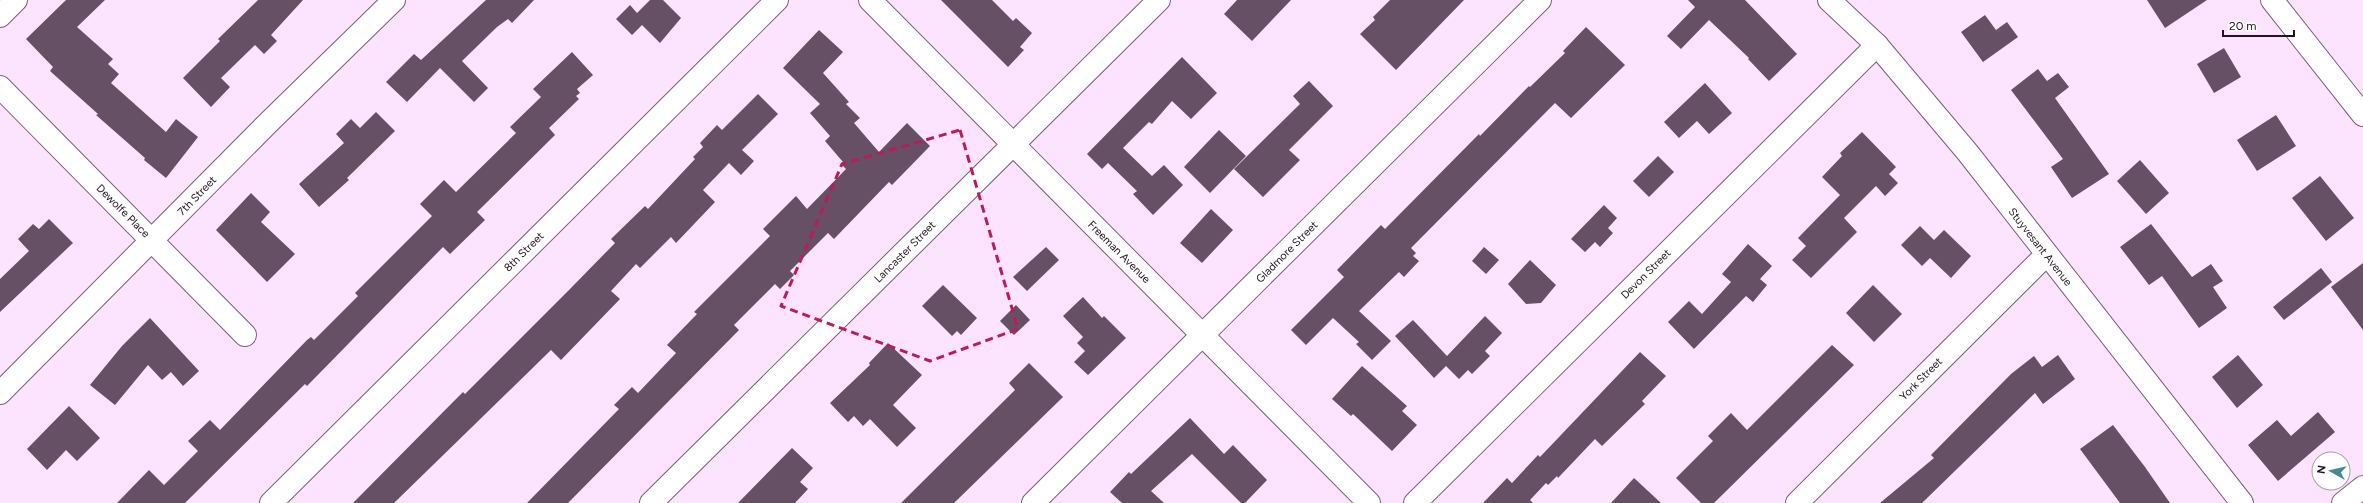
<svg xmlns="http://www.w3.org/2000/svg" width="2363" height="503" viewBox="0 0 2363 503" font-family="Figtree,sans-serif">
<style>
.building{fill:#655066}
.lines{fill:none;stroke-linecap:round;stroke-linejoin:round}
.minor-casing{stroke:#766077;stroke-width:24}
.minor{stroke:#fff;stroke-width:22}
.marked{fill:none;stroke:#c2185b;stroke-width:3;stroke-dasharray:8 5;stroke-linejoin:round}
.labels{text-anchor:middle;dominant-baseline:central;stroke-width:4;stroke-linejoin:round;paint-order:stroke}
.street-label{font-size:11px;fill:#1e151e;stroke:#fff}
</style>
<rect width="100%" height="100%" fill="#fde4fe"/>
<g class="building">
<path d="M 66,0 L 105,0 L 77,27 L 113,59 L 108,64 L 119,74 L 111,83 L 166,132 L 176,119 L 198,137 L 166,178 L 144,160 L 145,158 L 96,115 L 98,114 L 50,71 L 53,67 L 26,39 Z"/>
<path d="M 258,0 L 303,0 L 271,35 L 277,41 L 264,54 L 255,45 L 221,78 L 230,87 L 211,107 L 183,78 L 220,41 L 218,39 Z"/>
<path d="M 486,0 L 534,0 L 512,23 L 508,19 L 497,27 L 462,61 L 488,88 L 474,102 L 440,68 L 407,102 L 386,82 L 414,54 L 421,60 Z"/>
<path d="M 650,0 L 663,0 L 681,18 L 660,43 L 642,25 L 632,35 L 616,19 L 630,5 L 637,13 Z"/>
<path d="M 941,0 L 992,0 L 1013,21 L 1016,18 L 1032,33 L 1020,47 L 1024,50 L 1008,67 Z"/>
<path d="M 1237,0 L 1291,0 L 1252,41 L 1224,14 Z"/>
<path d="M 1390,0 L 1464,0 L 1396,70 L 1360,34 L 1375,20 L 1373,17 Z"/>
<path d="M 1688,0 L 1745,0 L 1797,54 L 1769,81 L 1748,59 L 1749,58 L 1709,20 L 1681,49 L 1667,36 L 1695,7 Z"/>
<path d="M 2147,0 L 2207,0 L 2165,28 Z"/>
<path d="M 1985,15 L 1996,30 L 2007,22 L 2018,37 L 1983,62 L 1961,32 Z"/>
<path d="M 1586,27 L 1625,65 L 1571,118 L 1555,103 L 1411,248 L 1416,253 L 1413,256 L 1419,261 L 1404,277 L 1399,272 L 1359,311 L 1391,341 L 1372,360 L 1356,344 L 1359,342 L 1333,318 L 1306,345 L 1291,330 L 1344,277 L 1337,270 L 1381,225 L 1385,229 L 1479,134 L 1480,136 L 1529,86 L 1530,87 L 1565,53 L 1563,51 Z"/>
<path d="M 819,30 L 843,52 L 823,73 L 849,102 L 846,104 L 860,118 L 854,123 L 879,152 L 907,123 L 930,146 L 892,185 L 889,182 L 834,239 L 828,233 L 790,271 L 794,275 L 780,289 L 775,284 L 734,325 L 739,330 L 568,503 L 527,503 L 619,409 L 614,405 L 632,387 L 638,393 L 676,353 L 667,345 L 697,314 L 694,312 L 770,236 L 763,229 L 796,196 L 807,209 L 846,169 L 841,164 L 843,162 L 825,141 L 830,136 L 810,113 L 820,104 L 783,68 Z"/>
<path d="M 2224,48 L 2241,77 L 2214,93 L 2197,64 Z"/>
<path d="M 572,52 L 593,75 L 577,89 L 580,93 L 576,96 L 579,99 L 549,128 L 555,135 L 477,212 L 485,220 L 450,254 L 443,247 L 307,386 L 305,384 L 185,503 L 117,503 L 149,470 L 164,485 L 198,451 L 188,441 L 210,420 L 220,430 L 307,340 L 311,337 L 314,340 L 358,296 L 355,293 L 432,216 L 420,204 L 444,180 L 456,192 L 516,133 L 510,127 L 541,97 L 533,89 Z"/>
<path d="M 1182,57 L 1217,93 L 1191,119 L 1172,101 L 1152,124 L 1149,122 L 1123,148 L 1152,176 L 1164,165 L 1183,185 L 1153,215 L 1133,194 L 1137,191 L 1108,163 L 1102,169 L 1087,154 Z"/>
<path d="M 2038,69 L 2047,81 L 2058,73 L 2069,87 L 2055,98 L 2109,174 L 2072,198 L 2051,167 L 2063,159 L 2011,90 Z"/>
<path d="M 1309,81 L 1333,106 L 1289,150 L 1300,160 L 1263,197 L 1234,169 L 1300,104 L 1293,96 Z"/>
<path d="M 1705,83 L 1732,113 L 1709,134 L 1697,121 L 1679,138 L 1664,122 Z"/>
<path d="M 758,94 L 778,114 L 742,150 L 754,161 L 741,175 L 729,163 L 703,190 L 715,202 L 676,243 L 671,237 L 640,268 L 636,264 L 611,291 L 620,299 L 561,360 L 551,350 L 394,503 L 353,503 L 454,401 L 463,392 L 465,394 L 570,289 L 615,243 L 611,239 L 645,206 L 648,209 L 695,159 L 693,157 L 703,147 L 700,143 L 717,125 L 722,130 Z"/>
<path d="M 376,112 L 395,131 L 347,178 L 349,180 L 319,207 L 299,184 L 344,143 L 336,134 L 351,119 L 360,128 Z"/>
<path d="M 2276,115 L 2296,146 L 2257,171 L 2237,140 Z"/>
<path d="M 1219,130 L 1246,156 L 1210,193 L 1184,167 Z"/>
<path d="M 1862,132 L 1896,167 L 1889,174 L 1898,183 L 1885,196 L 1876,186 L 1844,218 L 1857,232 L 1811,278 L 1792,260 L 1806,246 L 1798,238 L 1840,195 L 1822,177 L 1842,156 L 1840,153 Z"/>
<path d="M 1658,156 L 1674,172 L 1649,197 L 1633,181 Z"/>
<path d="M 2140,160 L 2169,193 L 2146,214 L 2117,181 Z"/>
<path d="M 2320,176 L 2354,218 L 2326,241 L 2292,198 Z"/>
<path d="M 251,193 L 270,212 L 261,222 L 295,254 L 267,282 L 216,230 Z"/>
<path d="M 1604,205 L 1617,218 L 1608,228 L 1613,233 L 1600,247 L 1595,242 L 1585,252 L 1571,239 Z"/>
<path d="M 1211,209 L 1233,230 L 1202,263 L 1180,243 Z"/>
<path d="M 49,219 L 73,243 L 0,312 L 0,279 L 29,251 L 18,239 L 33,224 L 39,229 Z"/>
<path d="M 2151,224 L 2192,277 L 2211,264 L 2223,281 L 2213,287 L 2227,308 L 2199,328 L 2162,276 L 2149,285 L 2120,247 Z"/>
<path d="M 1920,226 L 1934,240 L 1944,230 L 1971,256 L 1951,278 L 1930,258 L 1922,266 L 1901,245 Z"/>
<path d="M 1748,244 L 1772,266 L 1760,279 L 1767,285 L 1753,302 L 1746,296 L 1694,349 L 1668,322 L 1689,301 L 1702,314 L 1731,282 L 1722,274 Z"/>
<path d="M 1046,247 L 1059,260 L 1027,291 L 1013,277 Z"/>
<path d="M 1484,247 L 1499,260 L 1486,274 L 1472,261 Z"/>
<path d="M 1530,260 L 1556,285 L 1541,303 L 1526,304 L 1508,284 Z"/>
<path d="M 2363,263 L 2363,330 L 2331,287 Z"/>
<path d="M 2321,268 L 2332,282 L 2284,320 L 2273,307 Z"/>
<path d="M 943,285 L 977,318 L 961,335 L 957,331 L 952,336 L 922,306 Z"/>
<path d="M 1873,285 L 1902,314 L 1874,342 L 1846,313 Z"/>
<path d="M 1083,297 L 1102,318 L 1104,316 L 1126,338 L 1088,375 L 1074,362 L 1085,351 L 1077,343 L 1083,337 L 1063,316 Z"/>
<path d="M 1016,305 L 1030,320 L 1014,335 L 1000,321 Z"/>
<path d="M 1485,316 L 1502,333 L 1485,351 L 1490,356 L 1472,374 L 1468,370 L 1459,379 L 1446,366 L 1434,378 L 1395,336 L 1413,320 L 1447,356 Z"/>
<path d="M 150,318 L 199,371 L 183,386 L 171,372 L 162,380 L 148,365 L 115,405 L 90,385 L 122,346 Z"/>
<path d="M 888,343 L 922,375 L 893,405 L 916,428 L 897,447 L 870,419 L 863,426 L 854,416 L 848,422 L 830,403 L 870,365 L 869,363 Z"/>
<path d="M 1832,345 L 1854,365 L 1714,503 L 1701,503 L 1676,478 L 1713,441 L 1708,436 L 1731,413 L 1747,430 Z"/>
<path d="M 1640,352 L 1666,376 L 1642,401 L 1645,404 L 1602,446 L 1595,439 L 1558,478 L 1557,476 L 1548,485 L 1546,483 L 1530,500 L 1533,503 L 1483,503 L 1507,478 L 1512,483 L 1538,455 L 1540,457 Z"/>
<path d="M 2058,355 L 2075,379 L 2043,404 L 2035,393 L 1922,503 L 1880,503 L 1934,458 L 1931,455 L 2011,374 L 2034,356 L 2042,367 Z"/>
<path d="M 2238,355 L 2263,385 L 2237,408 L 2212,377 Z"/>
<path d="M 1029,363 L 1063,397 L 954,503 L 901,503 L 1015,390 L 1009,383 Z"/>
<path d="M 1362,366 L 1407,406 L 1402,411 L 1417,425 L 1392,451 L 1353,414 L 1351,416 L 1332,399 Z"/>
<path d="M 69,406 L 100,438 L 77,461 L 66,450 L 47,470 L 27,449 Z"/>
<path d="M 2318,412 L 2335,432 L 2278,481 L 2248,445 L 2277,420 L 2291,436 Z"/>
<path d="M 1190,418 L 1224,454 L 1233,445 L 1267,480 L 1245,503 L 1241,503 L 1192,454 L 1151,491 L 1164,503 L 1122,503 L 1110,492 L 1129,472 L 1131,474 Z"/>
<path d="M 2113,425 L 2145,467 L 2170,503 L 2120,503 L 2080,449 Z"/>
<path d="M 792,448 L 813,468 L 800,482 L 808,489 L 795,503 L 738,503 Z"/>
<path d="M 1634,478 L 1661,503 L 1611,503 Z"/>
</g>
<g class="lines">
<g class="minor-casing">
<g id="minor">
<path d="M 870,0 L 1369,503"/>
<path d="M 1829,0 L 1877,45 L 1968,153 L 2242,503"/>
<path d="M 2272,0 L 2363,115"/>
<path d="M 0,16 L 16,0"/>
<path d="M 0,87 L 245,335"/>
<path d="M 0,393 L 267,124 L 394,0"/>
<path d="M 271,503 L 777,0"/>
<path d="M 651,503 L 1159,0"/>
<path d="M 1033,503 L 1540,0"/>
<path d="M 1415,503 L 1877,45"/>
<path d="M 1797,503 L 2046,255"/>
<path d="M 2343,503 L 2363,487"/>
</g>
</g>
<use href="#minor" class="minor"/>
</g>
<path class="marked" d="M 960,130 L 1018,329 L 930,361 L 781,306 L 842,164 Z"/>
<g class="labels">
<g class="street-label">
<text transform="translate(197 196) rotate(-46)">7th Street</text>
<text transform="translate(123 211) rotate(45)">Dewolfe Place</text>
<text transform="translate(2040 247) rotate(52)">Stuyvesant Avenue</text>
<text transform="translate(524 252) rotate(-45)">8th Street</text>
<text transform="translate(905 252) rotate(-45)">Lancaster Street</text>
<text transform="translate(1119 252) rotate(45)">Freeman Avenue</text>
<text transform="translate(1287 252) rotate(-45)">Gladmore Street</text>
<text transform="translate(1646 274) rotate(-45)">Devon Street</text>
<text transform="translate(1921 379) rotate(-45)">York Street</text>
</g>
</g>
<g transform="translate(2331 471) rotate(278)"><circle r="19" fill="#ffffff" stroke="#a5a1a5"/>
<path d="M0-3L7 15L0 10L-7 15Z" fill="#438b91"/>
<text y="-6" font-size="11" font-weight="bold" text-anchor="middle" fill="#1e151e">N</text>
</g>
<path d="M2223 30v6h71v-6" fill="none" stroke="#1e151e" stroke-width="2"/>
<text x="2229" y="30" font-size="12" fill="#1e151e" stroke="#ffffff" stroke-width="3" paint-order="stroke">20 m</text>
</svg>
